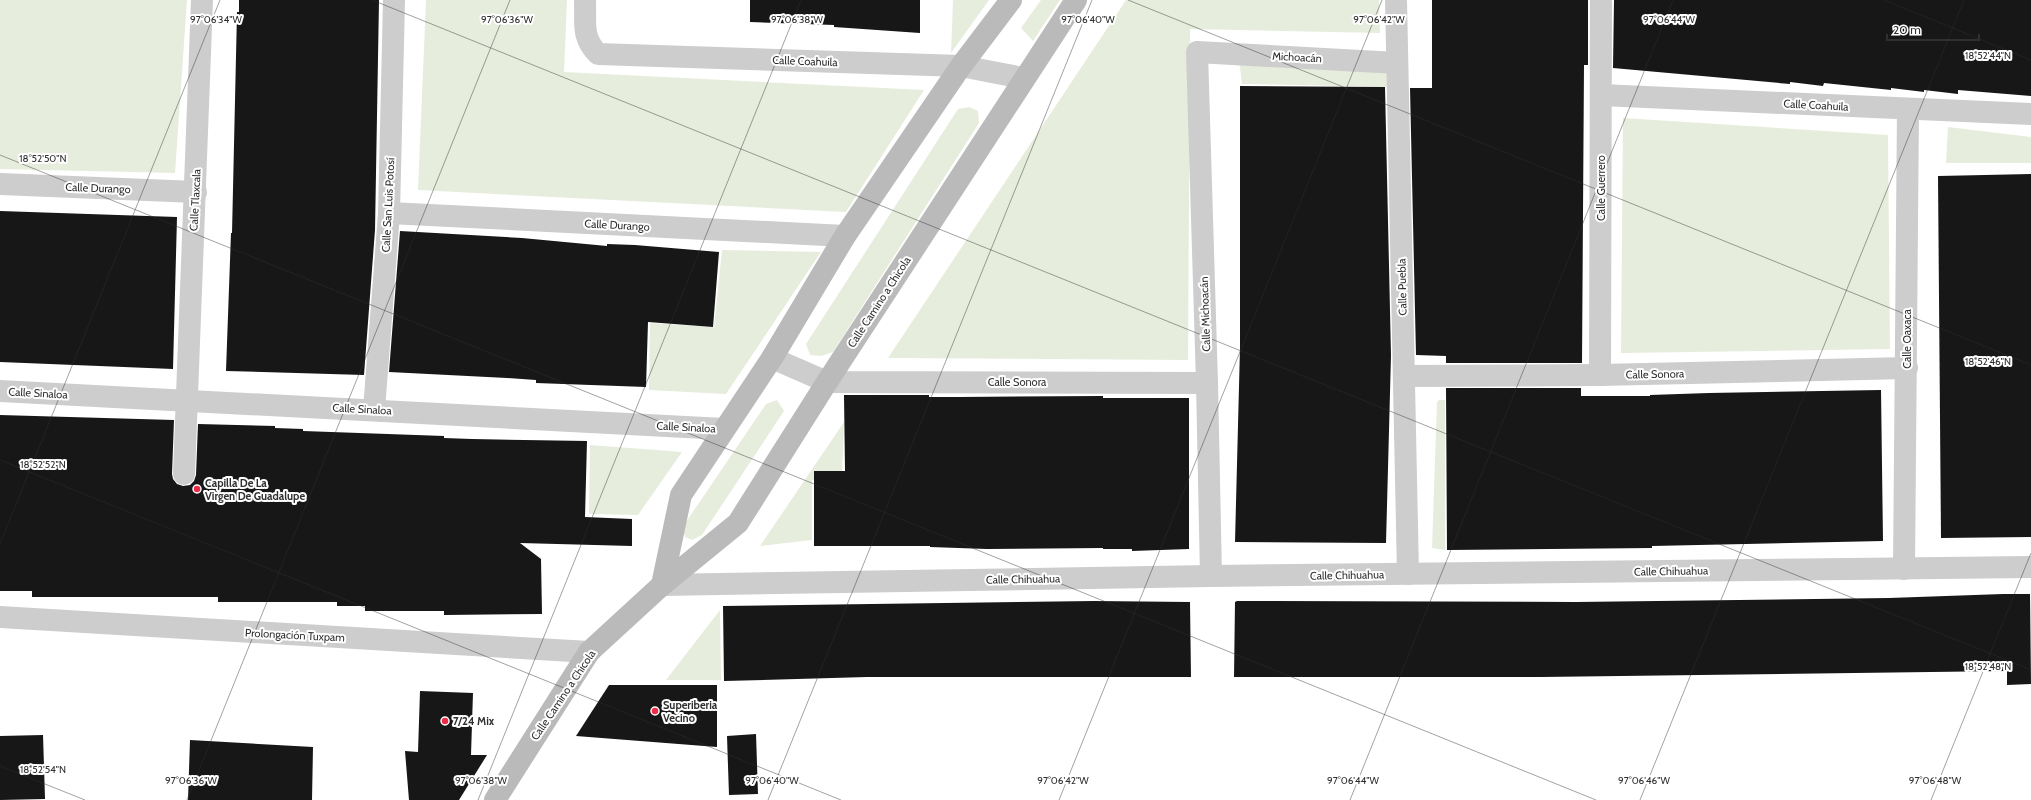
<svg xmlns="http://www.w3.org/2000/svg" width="2031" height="800" viewBox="0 0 2031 800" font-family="Cabin,sans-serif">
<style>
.green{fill:#e7eddd}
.building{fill:#171717}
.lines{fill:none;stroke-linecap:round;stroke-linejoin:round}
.street{stroke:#cdcdcd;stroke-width:22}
.secondary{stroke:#bababa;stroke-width:22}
.ticks{fill:none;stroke:#303030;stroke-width:1;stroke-opacity:0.45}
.poi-dot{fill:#ed2c48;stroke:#fff;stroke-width:1.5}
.labels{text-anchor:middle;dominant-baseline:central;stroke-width:4;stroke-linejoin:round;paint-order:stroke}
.street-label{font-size:11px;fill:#303030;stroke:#fff}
.poi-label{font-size:11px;font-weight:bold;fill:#303030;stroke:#fff;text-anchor:start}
.ticks-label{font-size:10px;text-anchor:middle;fill:#303030;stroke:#fff;stroke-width:4;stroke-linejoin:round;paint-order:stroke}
</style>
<rect width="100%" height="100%" fill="#fff"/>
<g class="green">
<path d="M 0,0 L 187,0 L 175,173 L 0,169 Z"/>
<path d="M 426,0 L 567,0 L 564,72 L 924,90 L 846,212 L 418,190 Z"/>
<path d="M 953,0 L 989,0 L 951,53 Z"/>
<path d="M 1041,0 L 1060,0 L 1033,41 L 1021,28 Z"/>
<path d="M 1126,0 L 1379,0 L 1380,33 L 1190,29 L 1188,360 L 888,358 Z"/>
<path d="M 1239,59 L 1390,69 L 1390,87 L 1242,84 Z"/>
<path d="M 969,107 L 978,111 L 979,123 L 833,352 L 821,356 L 810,355 L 806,344 L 958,109 Z"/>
<path d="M 1623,118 L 1888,135 L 1890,349 L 1621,353 Z"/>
<path d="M 1948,127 L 2031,137 L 2031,163 L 1946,163 Z"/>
<path d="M 722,250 L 821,252 L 726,394 L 649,390 L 650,323 L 714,327 Z"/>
<path d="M 777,400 L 784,411 L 702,535 L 692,540 L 685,537 L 682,528 L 766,404 Z"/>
<path d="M 1439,400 L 1445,400 L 1445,550 L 1432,548 L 1437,402 Z"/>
<path d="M 844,422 L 842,478 L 812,480 L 812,540 L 760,546 Z"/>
<path d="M 590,445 L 682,452 L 638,515 L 589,514 Z"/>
<path d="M 720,610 L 721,680 L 666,680 Z"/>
</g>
<g class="building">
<path d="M 239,0 L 379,0 L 375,230 L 364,375 L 226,371 L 231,233 L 232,233 L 237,12 L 239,12 Z"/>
<path d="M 750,0 L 920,0 L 920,33 L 834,27 L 834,25 L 750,22 Z"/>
<path d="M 1432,0 L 1588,0 L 1588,65 L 1584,65 L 1582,363 L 1446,363 L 1446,356 L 1416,355 L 1410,88 L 1432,88 Z"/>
<path d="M 1614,0 L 2031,0 L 2031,96 L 1958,90 L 1958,94 L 1924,90 L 1924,92 L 1891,88 L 1891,90 L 1824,83 L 1823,86 L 1790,82 L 1790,84 L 1613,68 Z"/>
<path d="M 1240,86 L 1385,87 L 1391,355 L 1386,543 L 1235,542 L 1240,348 Z"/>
<path d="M 2031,174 L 2031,537 L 1941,538 L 1938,176 Z"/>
<path d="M 0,211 L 177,217 L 173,369 L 0,362 Z"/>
<path d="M 400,231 L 522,238 L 607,246 L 607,244 L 635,245 L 719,252 L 713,327 L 648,322 L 646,387 L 536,383 L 536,380 L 507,378 L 389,372 Z"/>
<path d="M 1446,388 L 1581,388 L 1581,396 L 1650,396 L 1650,395 L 1709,393 L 1881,390 L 1883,541 L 1652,546 L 1652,548 L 1447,550 Z"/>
<path d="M 844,395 L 929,395 L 929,397 L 959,397 L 1103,396 L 1103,398 L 1189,398 L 1189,549 L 1132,551 L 1132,549 L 1103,549 L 1103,548 L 987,549 L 930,547 L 930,546 L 814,546 L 814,471 L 845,471 Z"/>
<path d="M 0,415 L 174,420 L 172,474 L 173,479 L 177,484 L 183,486 L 190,485 L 194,481 L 196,475 L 198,424 L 275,426 L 275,428 L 303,429 L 303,431 L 444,436 L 444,438 L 472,439 L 587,441 L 585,517 L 632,519 L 632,546 L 520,543 L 541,559 L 542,614 L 444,615 L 444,611 L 365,611 L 365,606 L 337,606 L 337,602 L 218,602 L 218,597 L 32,597 L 32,591 L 0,591 Z"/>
<path d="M 2003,594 L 2030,594 L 2031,684 L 2007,685 L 2007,671 L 1541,677 L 1234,677 L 1235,602 L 1237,601 L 1576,602 L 1889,598 Z"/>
<path d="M 1094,601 L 1190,602 L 1191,677 L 867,677 L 724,681 L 723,606 Z"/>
<path d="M 609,685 L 717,685 L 717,747 L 576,736 Z"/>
<path d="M 420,691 L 473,693 L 471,755 L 487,755 L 459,800 L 409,800 L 405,751 L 418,752 Z"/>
<path d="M 756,734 L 758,794 L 729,795 L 727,736 Z"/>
<path d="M 43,735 L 45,799 L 0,800 L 0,736 Z"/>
<path d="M 190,740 L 313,747 L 312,800 L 188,800 Z"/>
</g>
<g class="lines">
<g class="street">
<path d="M 585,0 C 586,23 581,37 598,54 L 961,66 L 1023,78"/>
<path d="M 1396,0 L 1408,574"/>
<path d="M 1601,95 L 2031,114"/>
<path d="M 0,184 L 196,192"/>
<path d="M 389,213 L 845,236"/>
<path d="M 772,358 L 827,382 L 1207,383"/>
<path d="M 1600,375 L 1601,0"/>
<path d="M 1404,376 L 1600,375 L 1907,368"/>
<path d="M 0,391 L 724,429"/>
<path d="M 374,410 L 389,213 L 394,0"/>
<path d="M 184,474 L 202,0"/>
<path d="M 1904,569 L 1908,110"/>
<path d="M 1211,576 L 1207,383 L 1197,52 L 1397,63"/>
<path d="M 662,585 L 1211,576 L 2031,567"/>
<path d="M 0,617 L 589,652"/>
</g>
<g class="secondary">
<path d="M 662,585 L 681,495 L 772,358 L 845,236 L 961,66 L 1011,0"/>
<path d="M 495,800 L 589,652 L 662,585 L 738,523 L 827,382 L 1076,0"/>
</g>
</g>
<path class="ticks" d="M 372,0 L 2031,670M 1128,0 L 2031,365M 1884,0 L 2031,60M 0,155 L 1596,800M 0,460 L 841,800M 0,544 L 220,0M 0,766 L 85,800M 187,800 L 510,0M 478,800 L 801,0M 768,800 L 1092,0M 1059,800 L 1382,0M 1350,800 L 1673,0M 1640,800 L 1964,0M 1931,800 L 2031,553"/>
<g class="poi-dot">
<circle cx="197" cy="489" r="4"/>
<circle cx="655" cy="711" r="4"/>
<circle cx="445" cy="721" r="4"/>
</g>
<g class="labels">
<g class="street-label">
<text transform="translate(1297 57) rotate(3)">Michoacán</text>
<text transform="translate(805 61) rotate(2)">Calle Coahuila</text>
<text transform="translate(1816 105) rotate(3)">Calle Coahuila</text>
<text transform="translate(98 188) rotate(2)">Calle Durango</text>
<text transform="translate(1601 188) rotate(-90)">Calle Guerrero</text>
<text transform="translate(195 200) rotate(-87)">Calle Tlaxcala</text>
<text transform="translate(388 205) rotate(-87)">Calle San Luis Potosí</text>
<text transform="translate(617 225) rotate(3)">Calle Durango</text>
<text transform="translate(1402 287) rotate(-91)">Calle Puebla</text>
<text transform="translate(879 302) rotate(-57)">Calle Camino a Chicola</text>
<text transform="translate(1205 314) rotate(-92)">Calle Michoacán</text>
<text transform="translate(1907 339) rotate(-90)">Calle Oaxaca</text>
<text transform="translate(1655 374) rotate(-1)">Calle Sonora</text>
<text x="1017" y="382">Calle Sonora</text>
<text transform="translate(38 393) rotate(3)">Calle Sinaloa</text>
<text transform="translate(362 409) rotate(3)">Calle Sinaloa</text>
<text transform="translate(686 427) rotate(3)">Calle Sinaloa</text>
<text transform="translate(1671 571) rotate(-1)">Calle Chihuahua</text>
<text transform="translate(1347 575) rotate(-1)">Calle Chihuahua</text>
<text transform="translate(1023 579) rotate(-1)">Calle Chihuahua</text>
<text transform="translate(295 635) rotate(3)">Prolongación Tuxpam</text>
<text transform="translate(563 695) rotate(-56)">Calle Camino a Chicola</text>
</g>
<g class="poi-label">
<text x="205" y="483">Capilla De La<tspan x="205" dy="13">Virgen De Guadalupe</tspan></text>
<text x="663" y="705">Superiberia<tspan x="663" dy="13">Vecino</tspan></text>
<text x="453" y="721">7/24 Mix</text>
</g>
</g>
<g class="ticks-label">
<text x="216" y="23">97°06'34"W</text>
<text x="507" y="23">97°06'36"W</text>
<text x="797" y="23">97°06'38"W</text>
<text x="1088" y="23">97°06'40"W</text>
<text x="1379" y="23">97°06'42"W</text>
<text x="1669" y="23">97°06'44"W</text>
<text x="1988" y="59">18°52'44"N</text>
<text x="43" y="162">18°52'50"N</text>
<text x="1988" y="365">18°52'46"N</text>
<text x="43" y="468">18°52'52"N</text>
<text x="1988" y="670">18°52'48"N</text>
<text x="43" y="773">18°52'54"N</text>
<text x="191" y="784">97°06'36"W</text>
<text x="481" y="784">97°06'38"W</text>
<text x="772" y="784">97°06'40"W</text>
<text x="1063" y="784">97°06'42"W</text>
<text x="1353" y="784">97°06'44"W</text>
<text x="1644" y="784">97°06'46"W</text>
<text x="1935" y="784">97°06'48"W</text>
</g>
<path d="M1887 34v6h92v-6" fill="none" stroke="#303030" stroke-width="2"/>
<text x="1893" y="34" font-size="12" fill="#303030" stroke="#ffffff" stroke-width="3" paint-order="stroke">20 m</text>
</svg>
